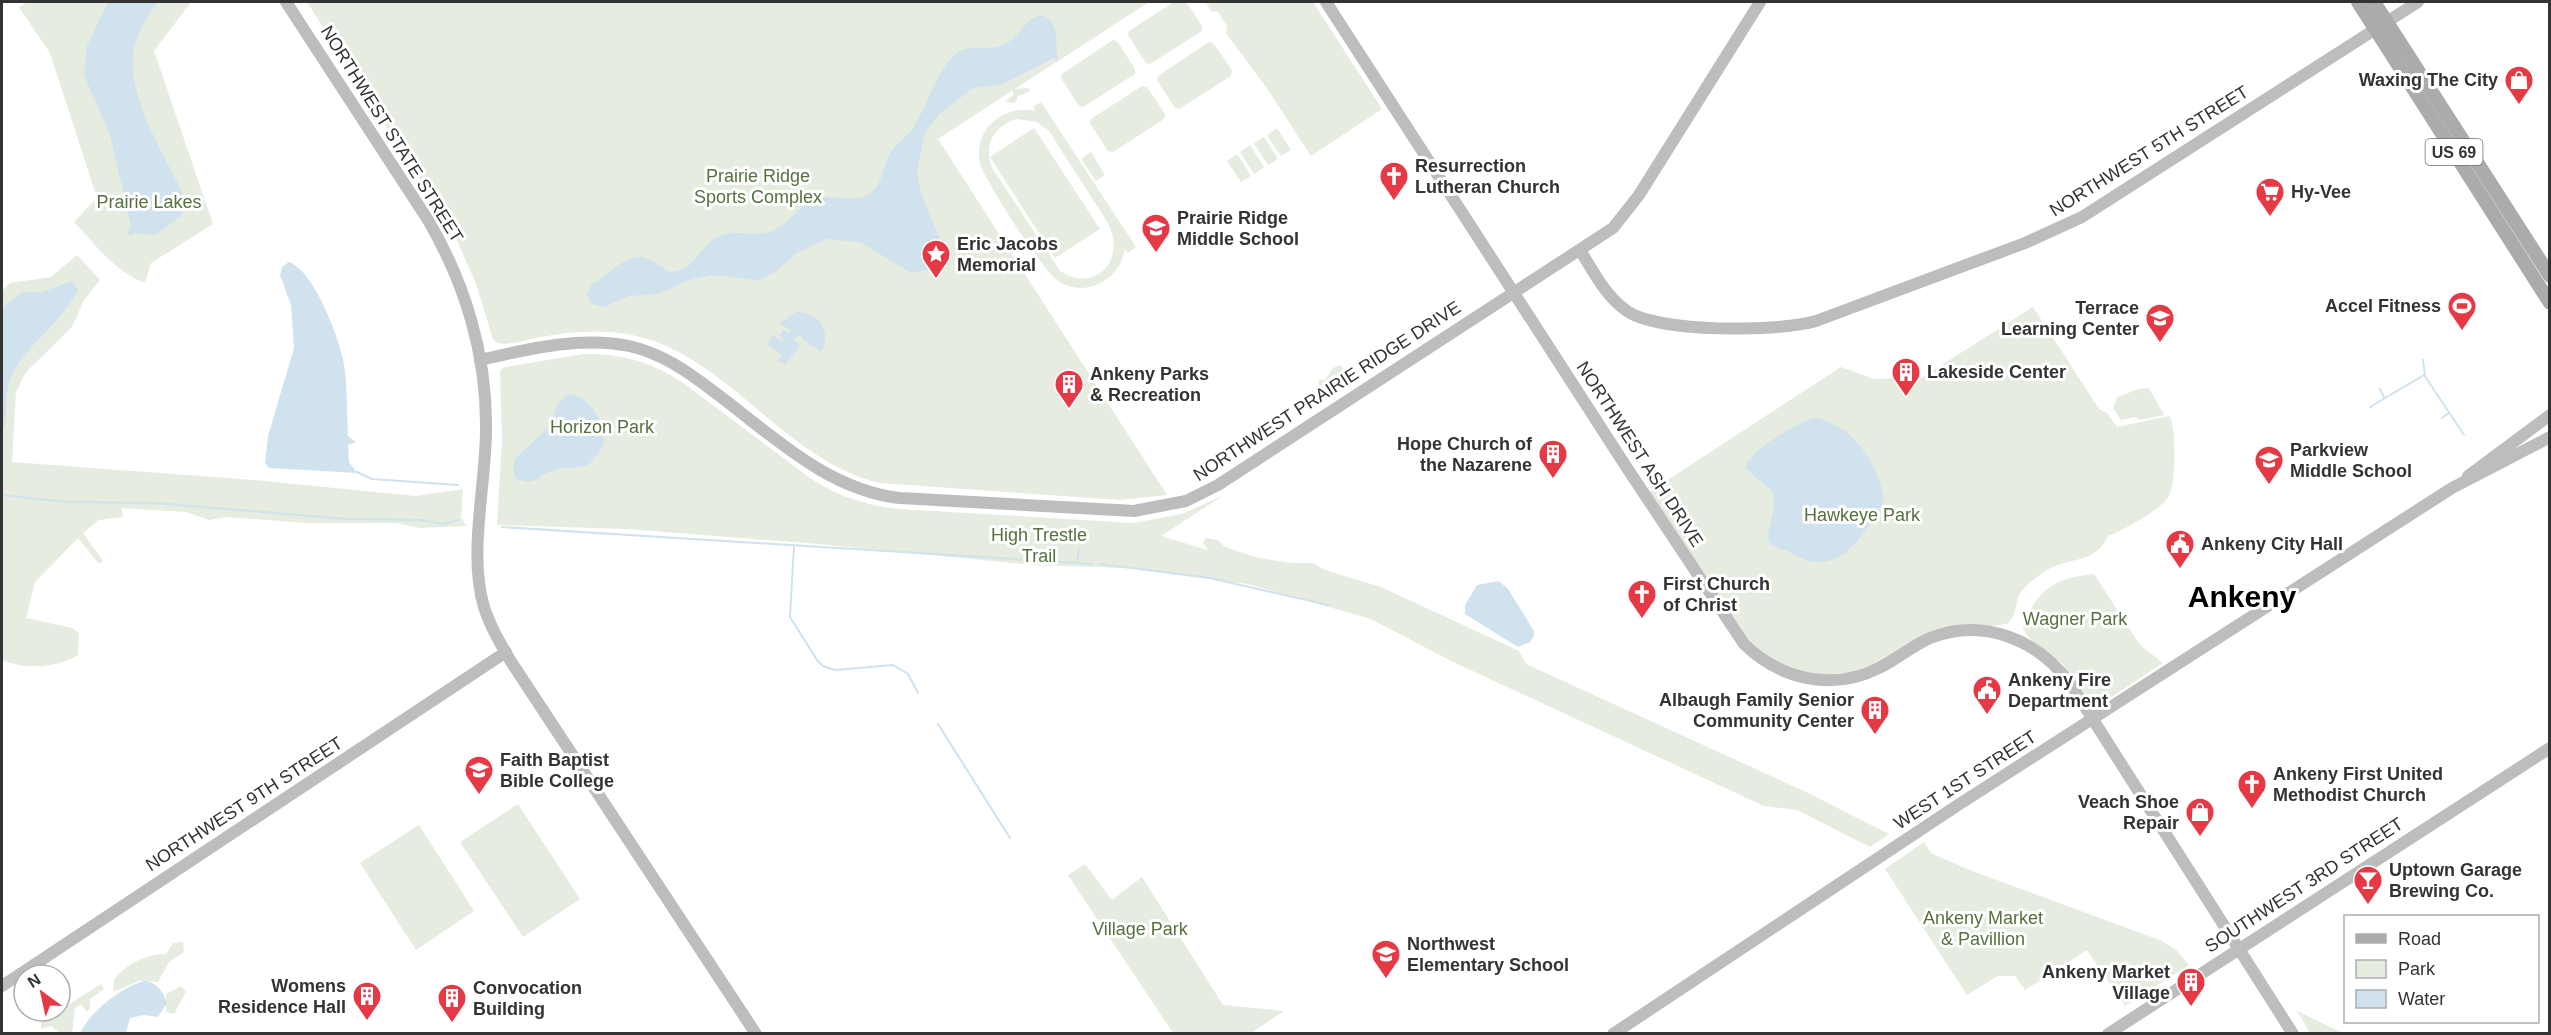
<svg xmlns="http://www.w3.org/2000/svg" width="2551" height="1035" viewBox="0 0 2551 1035" font-family="Helvetica,sans-serif">
<style>
.green{fill:#e6ecdf;fill-rule:evenodd}
.water{fill:#cfe2ee}
.lines{fill:none;stroke-linecap:round;stroke-linejoin:round}
.stream{stroke:#cfe2ee;stroke-width:2}
.secondary{stroke:#bdbdbd;stroke-width:12}
.primary{stroke:#ababab;stroke-width:14}
.labels{text-anchor:middle;dominant-baseline:central;stroke-width:6;stroke-linejoin:round;paint-order:stroke}
.shield{fill:#fff;stroke:#707070;stroke-width:1.5}
.shield-label{font-size:16px;font-weight:bold;fill:#333}
.poi-label{font-size:18px;font-weight:bold;fill:#333;stroke:#fff;text-anchor:start}
.street-label{font-size:18px;fill:#333;stroke:#fff}
.park-label{font-size:18px;fill:#56703f;stroke:#fff}
.town-label{font-size:30px;font-weight:bold;fill:#000;stroke:#fff}
</style>
<rect width="100%" height="100%" fill="#fff"/>
<g class="green">
<path d="M 28,2 L 191,2 L 154,51 L 213,224 L 151,263 L 145,283 C 113,270 97,246 74,222 L 97,198 L 50,53 L 19,7 Z"/>
<path d="M 307,2 L 1149,2 L 1015,89 L 1028,88 L 1031,91 L 1018,96 L 1015,103 L 1005,102 L 1013,95 L 1013,90 L 938,139 L 1167,495 L 1120,500 L 880,483 C 791,462 738,372 654,341 C 616,328 580,330 541,337 C 528,339 510,346 497,343 L 493,339 L 476,284 L 453,231 Z"/>
<path d="M 1174,2 L 1186,2 L 1202,26 L 1202,31 L 1150,64 L 1146,63 L 1128,35 L 1129,31 Z"/>
<path d="M 1206,2 L 1313,2 L 1382,109 L 1311,156 L 1268,90 L 1226,33 L 1227,26 L 1218,12 L 1211,11 Z"/>
<path d="M 1113,40 L 1117,41 L 1135,69 L 1135,74 L 1083,107 L 1079,106 L 1061,78 L 1062,74 Z"/>
<path d="M 1209,42 L 1213,43 L 1232,70 L 1231,76 L 1179,109 L 1175,108 L 1157,80 L 1158,76 Z"/>
<path d="M 1142,86 L 1147,87 L 1165,114 L 1164,119 L 1113,152 L 1108,151 L 1090,123 L 1091,119 Z"/>
<path d="M 1041,102 L 1136,247 L 1127,253 L 1125,249 C 1122,264 1115,275 1102,282 C 1089,290 1072,290 1058,281 C 1044,272 984,180 980,163 C 973,129 1004,104 1036,111 L 1033,107 ZM 1017,119 L 1037,122 L 1049,131 L 1108,223 C 1127,260 1095,294 1060,271 L 992,168 C 983,146 994,125 1017,119 Z"/>
<path d="M 1034,128 L 1100,229 L 1055,258 L 990,157 Z"/>
<path d="M 1277,128 L 1291,150 L 1281,156 L 1267,135 Z"/>
<path d="M 1264,137 L 1278,159 L 1268,165 L 1254,143 Z"/>
<path d="M 1250,145 L 1264,167 L 1254,174 L 1240,152 Z"/>
<path d="M 1091,152 L 1105,175 L 1096,181 L 1081,159 Z"/>
<path d="M 1237,154 L 1251,176 L 1241,182 L 1227,161 Z"/>
<path d="M 77,255 L 100,280 L 84,300 L 72,327 L 26,372 L 16,392 L 12,462 L 254,480 L 415,496 L 463,489 L 461,517 L 466,526 L 420,528 L 397,523 L 307,523 L 226,517 L 209,520 L 186,512 L 121,508 L 123,517 L 99,520 L 83,533 L 103,561 L 99,564 L 78,538 L 35,582 L 26,618 L 72,628 L 79,633 L 78,655 C 56,668 26,670 2,660 L 2,291 L 10,283 L 51,277 Z"/>
<path d="M 2033,307 L 2099,409 L 2107,413 L 2117,427 L 2170,416 C 2176,430 2177,487 2167,499 C 2156,512 2124,530 2108,536 C 2094,565 2071,556 2047,570 C 2038,576 2022,587 2018,598 C 2016,605 2015,617 2008,623 C 2002,628 1954,625 1941,628 C 1919,634 1904,648 1885,659 C 1838,686 1787,676 1747,641 L 1649,492 L 1841,367 L 1874,379 L 1914,377 L 1918,380 Z"/>
<path d="M 583,354 C 620,353 652,362 682,382 L 810,478 C 837,496 867,506 899,509 L 1133,523 L 1182,514 L 1224,495 L 1161,536 L 1208,550 L 1203,543 L 1206,538 L 1218,540 L 1225,547 L 1259,558 L 1292,563 L 1313,563 L 1325,570 L 1381,587 L 1519,651 L 1526,664 L 1806,792 L 1889,834 L 1870,847 L 1797,810 L 1764,806 L 1451,661 L 1371,619 L 1248,584 L 1125,568 L 1033,565 L 807,543 L 626,529 L 497,525 L 502,440 L 500,370 L 505,367 Z"/>
<path d="M 1341,365 L 1343,368 C 1339,379 1334,383 1330,393 L 1318,392 L 1319,379 L 1325,380 L 1333,368 Z"/>
<path d="M 2149,388 L 2164,415 L 2139,420 L 2136,417 L 2121,420 L 2113,408 L 2117,397 C 2129,394 2135,388 2149,388 Z"/>
<path d="M 2094,574 L 2140,645 L 2163,663 L 2101,704 C 2083,706 2073,677 2063,665 C 2052,653 2024,640 2023,626 C 2038,589 2054,578 2094,574 Z"/>
<path d="M 518,804 L 580,899 L 523,937 L 460,842 Z"/>
<path d="M 419,825 L 474,911 L 416,950 L 360,863 Z"/>
<path d="M 1924,842 L 1931,853 L 1967,869 L 2162,941 L 2176,950 L 2189,965 L 2125,1006 L 2087,950 L 2025,990 L 2015,976 L 1998,976 L 1967,995 L 1885,869 Z"/>
<path d="M 1085,864 L 1112,900 L 1142,877 L 1223,1005 L 1284,1011 L 1251,1033 L 1173,1033 L 1068,875 Z"/>
<path d="M 183,942 L 184,952 L 169,962 L 158,982 L 139,981 L 113,992 L 114,980 C 125,964 147,954 166,954 L 173,943 Z"/>
<path d="M 101,984 L 104,989 L 90,999 L 90,1009 L 87,1012 L 81,1004 L 75,1008 L 72,1033 L 59,1033 L 52,1026 L 41,1029 L 41,1022 Z"/>
<path d="M 181,986 L 186,992 L 174,1014 L 166,1012 L 166,994 Z"/>
<path d="M 2297,1011 L 2343,1033 L 2310,1033 Z"/>
</g>
<g class="water">
<path d="M 108,2 L 158,2 C 147,17 135,35 133,55 C 129,103 168,161 188,204 L 180,217 L 155,235 L 135,233 L 130,236 L 127,232 L 131,226 L 110,135 L 84,75 L 87,46 Z"/>
<path d="M 1039,15 C 1062,18 1054,45 1058,62 L 1054,58 L 1000,85 L 973,88 L 939,114 L 930,125 L 924,135 L 917,173 L 920,189 L 941,243 L 941,250 L 940,257 L 930,269 L 911,273 L 860,242 L 826,239 L 797,253 L 776,271 L 760,280 L 711,275 L 689,280 L 658,294 L 629,296 L 604,307 L 592,304 L 587,296 C 590,283 594,283 604,276 C 632,254 639,249 669,272 C 699,271 696,245 722,235 C 738,229 756,238 772,231 C 792,223 799,200 823,197 C 839,195 858,204 872,192 C 883,181 883,168 889,155 C 895,144 906,138 913,128 C 927,107 938,66 957,53 C 972,43 990,52 1005,44 C 1019,37 1025,20 1039,15 Z"/>
<path d="M 289,262 C 315,271 342,344 345,370 C 347,392 347,414 348,436 L 356,442 L 348,445 L 349,462 L 357,473 L 269,468 L 265,463 L 268,436 L 294,348 L 291,305 L 280,275 L 282,267 Z"/>
<path d="M 72,281 L 78,290 C 62,322 31,341 14,371 C 2,391 10,413 2,434 L 2,308 L 23,292 L 42,292 Z"/>
<path d="M 796,312 C 819,311 833,332 821,352 L 802,339 L 802,336 L 797,335 L 794,340 L 800,345 L 785,365 L 778,360 L 782,355 L 767,344 L 773,335 L 783,342 L 784,339 L 779,336 L 784,330 L 789,333 L 791,331 L 780,323 Z"/>
<path d="M 569,394 C 588,394 605,423 604,441 C 603,450 594,458 589,465 C 577,469 566,466 555,470 C 536,475 537,488 515,478 L 513,467 L 516,458 L 549,427 L 558,404 Z"/>
<path d="M 1815,418 C 1854,425 1877,463 1884,499 C 1881,510 1874,517 1868,527 C 1847,556 1826,574 1792,553 C 1782,547 1771,551 1767,537 L 1774,509 L 1773,492 L 1745,468 C 1749,451 1799,421 1815,418 Z"/>
<path d="M 1499,581 L 1508,589 L 1534,631 L 1534,636 L 1530,642 L 1518,647 L 1465,614 L 1465,605 L 1477,585 Z"/>
<path d="M 145,981 C 157,983 163,991 167,1003 L 158,1017 L 144,1015 L 130,1018 L 126,1033 L 80,1033 C 90,1012 122,986 145,981 Z"/>
</g>
<g class="lines">
<g class="stream">
<path d="M 2423,360 L 2425,375"/>
<path d="M 2380,389 L 2384,397"/>
<path d="M 2370,407 L 2424,375 L 2464,435"/>
<path d="M 2442,418 L 2449,413"/>
<path d="M 357,472 L 372,479 L 458,485"/>
<path d="M 2,495 L 68,502 L 155,503 L 348,519 L 421,520 L 442,524 L 459,520"/>
<path d="M 502,527 L 1093,564"/>
<path d="M 1080,539 L 1080,541"/>
<path d="M 794,546 L 790,617 L 817,660 L 823,666 L 835,670 L 893,665 L 908,674 L 918,693"/>
<path d="M 1077,562 L 1079,550"/>
<path d="M 1100,564 L 1210,578 L 1328,605"/>
<path d="M 938,724 L 1010,838"/>
</g>
<g class="secondary">
<path d="M 286,2 L 428,220 C 465,283 487,355 486,429 C 486,485 468,554 484,607 C 490,626 500,643 510,660 L 756,1034"/>
<path d="M 1326,2 L 1627,468 L 1744,644 C 1780,679 1832,692 1879,668 C 1897,659 1912,646 1930,638 C 1984,617 2039,640 2071,685 L 2293,1034"/>
<path d="M 1580,250 C 1593,271 1606,297 1627,311 C 1659,333 1779,332 1816,321 L 2025,243 L 2082,217 L 2418,2"/>
<path d="M 480,360 C 528,349 581,336 629,346 C 661,353 687,371 713,391 C 770,433 826,490 900,498 L 1134,511 L 1186,501 L 1218,485 L 1613,228 L 1639,195 L 1760,2"/>
<path d="M 2468,476 L 2550,415"/>
<path d="M 2,986 L 506,652"/>
<path d="M 1613,1034 L 1958,805 L 2452,488 L 2550,437"/>
<path d="M 2108,1034 L 2550,748"/>
</g>
<g class="primary">
<path d="M 2358,2 L 2550,303"/>
<path d="M 2374,2 L 2550,276"/>
</g>
</g>
<defs>
<g id="shop-pin" transform="scale(1.5)"><path d="M0 17L-7.5 6A9.5 9.5 0 1 1 7.5 6Z" fill="#e63946" stroke="#fff"/><path d="M-5-2.5h2.3a2.7 3.5 0 0 1 5.4 0H5L5.5 6h-11ZM-1.5-2.5h3a1.5 2.3 0 0 0-3 0Z" fill="#fff"/></g>
<g id="church-pin" transform="scale(1.5)"><path d="M0 17L-7.5 6A9.5 9.5 0 1 1 7.5 6Z" fill="#e63946" stroke="#fff"/><path d="M-1.2-6h2.4v3.5h3.3v2.4h-3.3V6h-2.4V-.1h-3.3v-2.4h3.3Z" fill="#fff"/></g>
<g id="supermarket-pin" transform="scale(1.5)"><path d="M0 17L-7.5 6A9.5 9.5 0 1 1 7.5 6Z" fill="#e63946" stroke="#fff"/><path d="M-6-5.5h2.5l.6 2H6L4.5 2H-2.5L-4.4-4H-6ZM-1.5 3.2a1.3 1.3 0 1 0 .1 0ZM3 3.2a1.3 1.3 0 1 0 .1 0Z" fill="#fff"/></g>
<g id="school-pin" transform="scale(1.5)"><path d="M0 17L-7.5 6A9.5 9.5 0 1 1 7.5 6Z" fill="#e63946" stroke="#fff"/><path d="M0-5L7-2L0 1L-7-2ZM-4 1L0 2.5L4 1V4Q0 6-4 4Z" fill="#fff"/></g>
<g id="sight-pin" transform="scale(1.5)"><path d="M0 17L-7.5 6A9.5 9.5 0 1 1 7.5 6Z" fill="#e63946" stroke="#fff"/><path d="M0-6L1.8-2.2L6-1.7L2.9 1.2L3.7 5.4L0 3.3L-3.7 5.4L-2.9 1.2L-6-1.7L-1.8-2.2Z" fill="#fff"/></g>
<g id="stadium-pin" transform="scale(1.5)"><path d="M0 17L-7.5 6A9.5 9.5 0 1 1 7.5 6Z" fill="#e63946" stroke="#fff"/><path d="M0-5a6.5 5 0 1 0 0 10a6.5 5 0 1 0 0-10ZM-3.5-1.8h7v3.6h-7Z" fill="#fff"/></g>
<g id="building-pin" transform="scale(1.5)"><path d="M0 17L-7.5 6A9.5 9.5 0 1 1 7.5 6Z" fill="#e63946" stroke="#fff"/><path d="M-4-6H4V6H1V3H-1V6H-4ZM-2.5-4.3h1.7v1.8h-1.7ZM.8-4.3h1.7v1.8H.8ZM-2.5-1h1.7V.8h-1.7ZM.8-1h1.7V.8H.8Z" fill="#fff"/></g>
<g id="civic-pin" transform="scale(1.5)"><path d="M0 17L-7.5 6A9.5 9.5 0 1 1 7.5 6Z" fill="#e63946" stroke="#fff"/><path d="M-.6-6.5H3V-4.5H.6V-3L4-1V1h2V6H-6V1h2V-1L-.6-3ZM-1.2 2.5V6h2.4V2.5Z" fill="#fff"/></g>
<g id="university-pin" transform="scale(1.5)"><path d="M0 17L-7.5 6A9.5 9.5 0 1 1 7.5 6Z" fill="#e63946" stroke="#fff"/><path d="M0-5L7-2L0 1L-7-2ZM-4 1L0 2.5L4 1V4Q0 6-4 4Z" fill="#fff"/></g>
<g id="bar-pin" transform="scale(1.5)"><path d="M0 17L-7.5 6A9.5 9.5 0 1 1 7.5 6Z" fill="#e63946" stroke="#fff"/><path d="M-6-5H6L.8 .8V4.5H3.5V6h-7V4.5H-.8V.8Z" fill="#fff"/></g>
</defs>
<g fill-rule="evenodd">
<use href="#shop-pin" x="2519" y="80"/>
<use href="#church-pin" x="1394" y="176"/>
<use href="#supermarket-pin" x="2270" y="192"/>
<use href="#school-pin" x="1156" y="228"/>
<use href="#sight-pin" x="936" y="254"/>
<use href="#stadium-pin" x="2462" y="306"/>
<use href="#school-pin" x="2160" y="318"/>
<use href="#building-pin" x="1906" y="372"/>
<use href="#building-pin" x="1069" y="384"/>
<use href="#building-pin" x="1553" y="454"/>
<use href="#school-pin" x="2269" y="460"/>
<use href="#civic-pin" x="2180" y="544"/>
<use href="#church-pin" x="1642" y="594"/>
<use href="#civic-pin" x="1987" y="690"/>
<use href="#building-pin" x="1875" y="710"/>
<use href="#university-pin" x="479" y="770"/>
<use href="#church-pin" x="2252" y="784"/>
<use href="#shop-pin" x="2200" y="812"/>
<use href="#bar-pin" x="2368" y="880"/>
<use href="#school-pin" x="1386" y="954"/>
<use href="#building-pin" x="2191" y="982"/>
<use href="#building-pin" x="367" y="996"/>
<use href="#building-pin" x="452" y="998"/>
</g>
<g class="labels">
<rect class="shield" x="2425.5" y="139" width="57" height="26" rx="4.5"/>
<g class="shield-label">
<text x="2454" y="152">US 69</text>
</g>
<g class="poi-label">
<text x="2498" y="80" text-anchor="end">Waxing The City</text>
<text x="1415" y="166">Resurrection<tspan x="1415" dy="21">Lutheran Church</tspan></text>
<text x="2291" y="192">Hy-Vee</text>
<text x="1177" y="218">Prairie Ridge<tspan x="1177" dy="21">Middle School</tspan></text>
<text x="957" y="244">Eric Jacobs<tspan x="957" dy="21">Memorial</tspan></text>
<text x="2441" y="306" text-anchor="end">Accel Fitness</text>
<text x="2139" y="308" text-anchor="end">Terrace<tspan x="2139" dy="21">Learning Center</tspan></text>
<text x="1927" y="372">Lakeside Center</text>
<text x="1090" y="374">Ankeny Parks<tspan x="1090" dy="21">&amp; Recreation</tspan></text>
<text x="1532" y="444" text-anchor="end">Hope Church of<tspan x="1532" dy="21">the Nazarene</tspan></text>
<text x="2290" y="450">Parkview<tspan x="2290" dy="21">Middle School</tspan></text>
<text x="2201" y="544">Ankeny City Hall</text>
<text x="1663" y="584">First Church<tspan x="1663" dy="21">of Christ</tspan></text>
<text x="2008" y="680">Ankeny Fire<tspan x="2008" dy="21">Department</tspan></text>
<text x="1854" y="700" text-anchor="end">Albaugh Family Senior<tspan x="1854" dy="21">Community Center</tspan></text>
<text x="500" y="760">Faith Baptist<tspan x="500" dy="21">Bible College</tspan></text>
<text x="2273" y="774">Ankeny First United<tspan x="2273" dy="21">Methodist Church</tspan></text>
<text x="2179" y="802" text-anchor="end">Veach Shoe<tspan x="2179" dy="21">Repair</tspan></text>
<text x="2389" y="870">Uptown Garage<tspan x="2389" dy="21">Brewing Co.</tspan></text>
<text x="1407" y="944">Northwest<tspan x="1407" dy="21">Elementary School</tspan></text>
<text x="2170" y="972" text-anchor="end">Ankeny Market<tspan x="2170" dy="21">Village</tspan></text>
<text x="346" y="986" text-anchor="end">Womens<tspan x="346" dy="21">Residence Hall</tspan></text>
<text x="473" y="988">Convocation<tspan x="473" dy="21">Building</tspan></text>
</g>
<g class="street-label">
<text transform="translate(392 134) rotate(58)">NORTHWEST STATE STREET</text>
<text transform="translate(2149 151) rotate(-32)">NORTHWEST 5TH STREET</text>
<text transform="translate(1327 391) rotate(-33)">NORTHWEST PRAIRIE RIDGE DRIVE</text>
<text transform="translate(1640 454) rotate(57)">NORTHWEST ASH DRIVE</text>
<text transform="translate(1965 780) rotate(-33)">WEST 1ST STREET</text>
<text transform="translate(244 804) rotate(-33)">NORTHWEST 9TH STREET</text>
<text transform="translate(2304 885) rotate(-33)">SOUTHWEST 3RD STREET</text>
</g>
<g class="park-label">
<text x="758" y="176">Prairie Ridge<tspan x="758" dy="21">Sports Complex</tspan></text>
<text x="149" y="202">Prairie Lakes</text>
<text x="602" y="427">Horizon Park</text>
<text x="1862" y="515">Hawkeye Park</text>
<text x="1039" y="535">High Trestle<tspan x="1039" dy="21">Trail</tspan></text>
<text x="2075" y="619">Wagner Park</text>
<text x="1983" y="918">Ankeny Market<tspan x="1983" dy="21">&amp; Pavillion</tspan></text>
<text x="1140" y="929">Village Park</text>
</g>
<g class="town-label">
<text x="2242" y="596">Ankeny</text>
</g>
</g>
<rect width="2551" height="1035" fill="none" stroke="#333333" stroke-width="6"/>
<rect x="2344" y="915" width="195" height="108" fill="#ffffff" stroke="#adadad" stroke-width="1.5"/>
<rect x="2356" y="934" width="30" height="9" fill="#ababab" stroke="#adadad" stroke-width="1.5"/>
<text x="2398" y="945" font-size="18" fill="#333333">Road</text>
<rect x="2356" y="960" width="30" height="18" fill="#e6ecdf" stroke="#adadad" stroke-width="1.5"/>
<text x="2398" y="975" font-size="18" fill="#333333">Park</text>
<rect x="2356" y="990" width="30" height="18" fill="#cfe2ee" stroke="#adadad" stroke-width="1.5"/>
<text x="2398" y="1005" font-size="18" fill="#333333">Water</text>
<g transform="translate(42 993) rotate(327)"><circle r="28" fill="#ffffff" stroke="#adadad" stroke-width="1.5"/>
<path d="M0-4.5L10 22L0 15L-10 22Z" fill="#e63946"/>
<text y="-9" font-size="16" font-weight="bold" text-anchor="middle" fill="#333333">N</text>
</g>
</svg>
